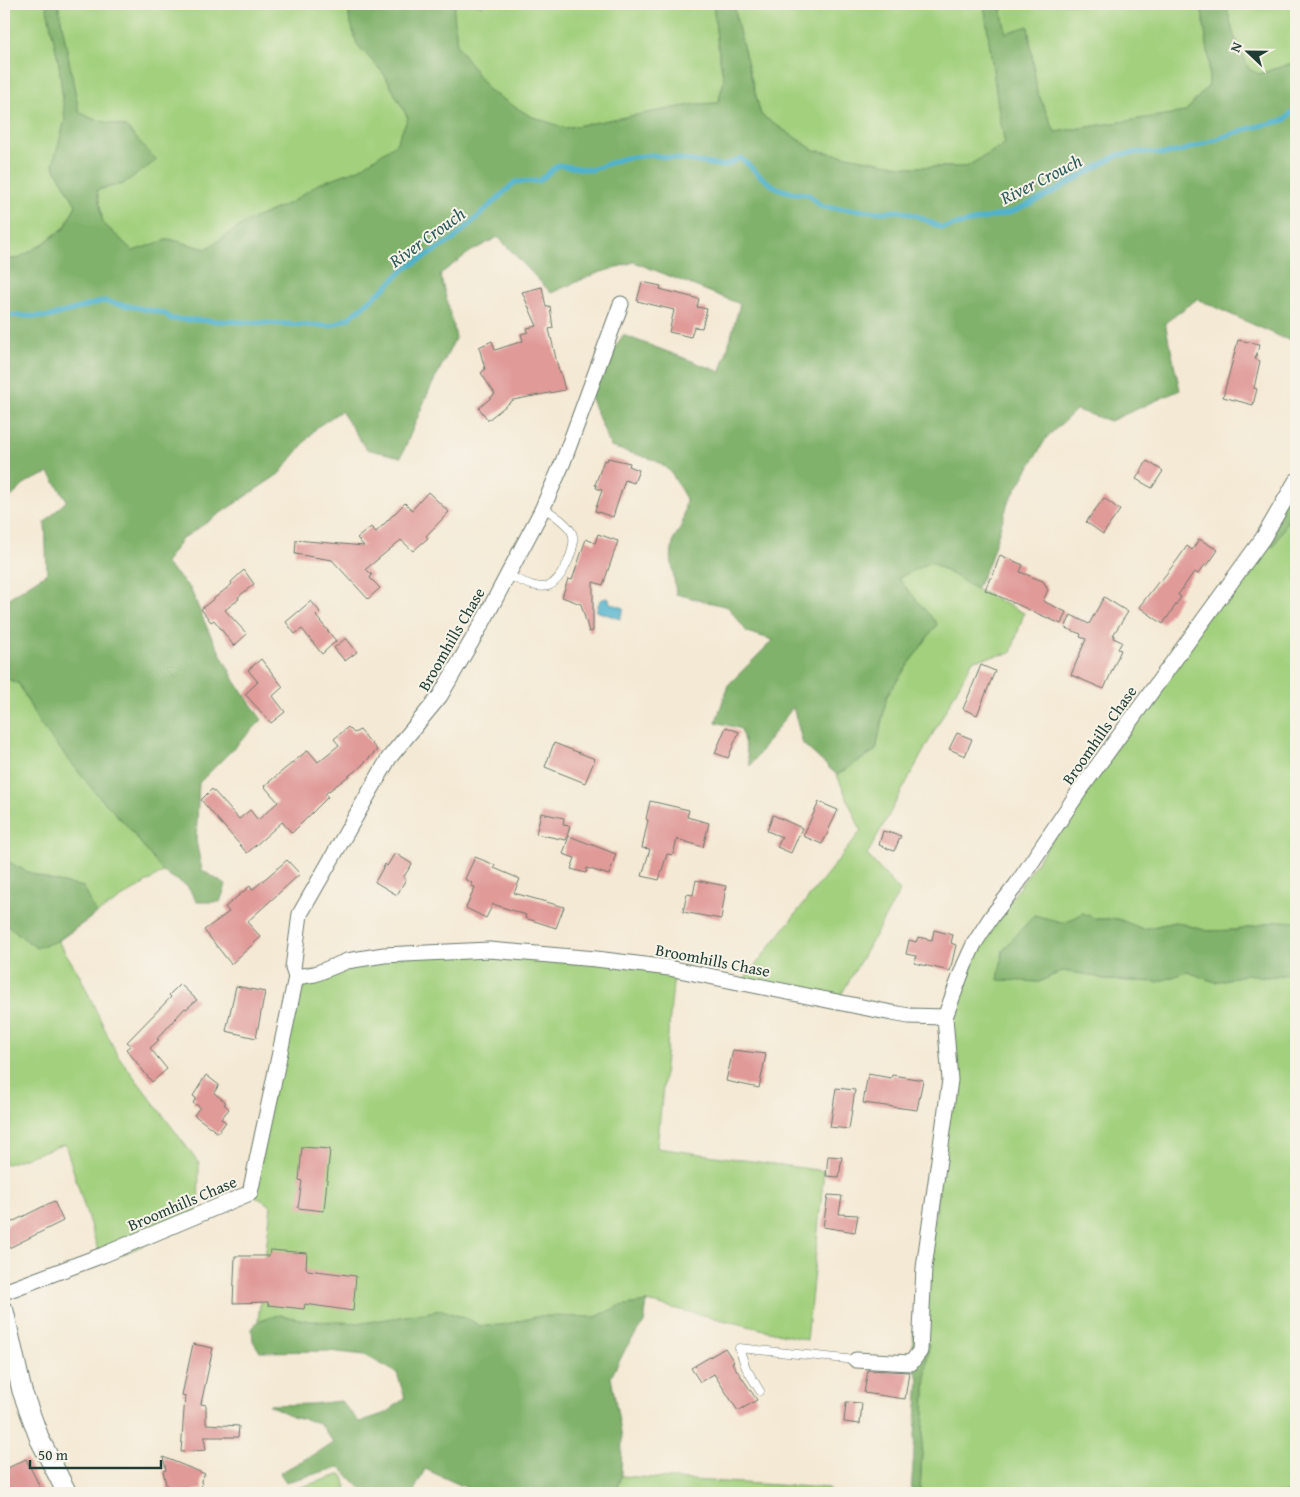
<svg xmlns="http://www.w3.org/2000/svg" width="1300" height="1497" viewBox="0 0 1300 1497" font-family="'Gentium Book Plus',serif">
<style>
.green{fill:#a2d07d;stroke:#608658}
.forest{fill:#81b26c;stroke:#507850}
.water{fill:#4fb2ce;stroke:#377881}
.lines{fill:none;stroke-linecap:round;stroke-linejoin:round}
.stream{stroke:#4fb2ce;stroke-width:5}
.building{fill:#e09a98}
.service-casing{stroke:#6a796c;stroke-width:9}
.minor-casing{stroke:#6a796c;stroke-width:17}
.tertiary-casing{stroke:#6a796c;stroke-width:21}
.service{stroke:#fff;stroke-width:8}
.minor{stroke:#fff;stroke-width:15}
.tertiary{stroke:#fff;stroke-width:19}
.labels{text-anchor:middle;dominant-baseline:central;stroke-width:4;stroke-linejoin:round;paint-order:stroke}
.street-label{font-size:16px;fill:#1f3d34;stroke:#f7f3e8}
.water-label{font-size:18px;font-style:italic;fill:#2b5a5a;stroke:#f7f3e8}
</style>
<rect width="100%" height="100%" fill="#f7f3e8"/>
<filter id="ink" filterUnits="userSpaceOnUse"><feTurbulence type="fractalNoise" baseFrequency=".02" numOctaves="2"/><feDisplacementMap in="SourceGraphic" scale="10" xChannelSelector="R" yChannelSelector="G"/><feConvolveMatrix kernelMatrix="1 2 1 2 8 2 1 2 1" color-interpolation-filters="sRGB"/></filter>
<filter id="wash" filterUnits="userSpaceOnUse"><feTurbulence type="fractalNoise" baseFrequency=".0096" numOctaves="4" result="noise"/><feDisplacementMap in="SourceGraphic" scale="20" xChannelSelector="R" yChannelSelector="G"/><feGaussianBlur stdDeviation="1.12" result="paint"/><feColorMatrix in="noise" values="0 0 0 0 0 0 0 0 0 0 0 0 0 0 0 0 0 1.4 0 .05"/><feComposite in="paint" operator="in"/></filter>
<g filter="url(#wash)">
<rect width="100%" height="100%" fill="#f4e9d4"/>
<g class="green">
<path d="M 4,4 L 46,4 L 59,64 L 65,120 L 53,165 L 76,205 L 65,227 L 41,245 L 17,259 L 4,259 Z"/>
<path d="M 58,4 L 350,4 L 349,17 L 357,44 L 384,74 L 408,118 L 396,144 L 359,169 L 318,184 L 292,202 L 248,221 L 206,249 L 169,239 L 133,251 L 103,223 L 97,190 L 123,184 L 126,127 L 93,119 L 79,112 Z"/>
<path d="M 456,4 L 479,4 L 482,6 L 482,4 L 713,4 L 719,55 L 724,80 L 718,103 L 697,104 L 565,128 L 530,116 L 489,91 L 457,45 L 454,12 Z"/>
<path d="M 734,4 L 984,4 L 1000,120 L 1005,144 L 966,167 L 906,167 L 814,150 L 761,115 L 738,27 Z"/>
<path d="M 1000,4 L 1201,4 L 1209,59 L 1209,85 L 1185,112 L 1055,132 L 1037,91 L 1028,27 L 1006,33 Z"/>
<path d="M 1226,4 L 1296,4 L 1296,62 L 1259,74 L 1248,69 L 1233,33 Z"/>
<path d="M 1296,505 L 1296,922 L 1278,921 L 1237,930 L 1208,931 L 1175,922 L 1143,929 L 1118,919 L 1097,919 L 1083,913 L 1065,923 L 1034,915 L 1021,930 L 998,979 L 1039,982 L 1062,971 L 1090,975 L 1107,980 L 1158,982 L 1188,972 L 1215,982 L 1247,974 L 1267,977 L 1296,973 L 1296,1493 L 920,1493 L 926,1374 L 920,1351 L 950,1080 L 945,1017 L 957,1009 L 976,954 L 986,935 L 1254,550 L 1274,546 Z"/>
<path d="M 931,562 L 976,589 L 1024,613 L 1011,653 L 973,660 L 867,855 L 900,891 L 837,1002 L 741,983 L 861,831 L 837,775 L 876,750 L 887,695 L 937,624 L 897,578 Z"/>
<path d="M 4,677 L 19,684 L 39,723 L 94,791 L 129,828 L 163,872 L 96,914 L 58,941 L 79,974 L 116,1053 L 199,1163 L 198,1222 L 102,1263 L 65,1144 L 4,1165 L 4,922 L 36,948 L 84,887 C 50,881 34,877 4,859 Z"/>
<path d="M 489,950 L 675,964 L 657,1148 L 824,1171 L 807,1340 L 647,1302 L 619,1306 L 596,1317 L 540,1316 L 503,1325 L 480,1326 L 470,1320 L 442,1310 L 363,1323 L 310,1321 L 279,1315 L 258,1321 L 271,1206 L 250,1193 L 296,977 L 347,961 Z"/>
<path d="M 342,1474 L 348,1493 L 297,1493 L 295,1489 Z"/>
<path d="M 621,1476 L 829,1488 L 828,1493 L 615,1493 Z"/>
</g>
<g class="forest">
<path d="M 46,4 L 58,4 L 79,112 L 93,119 L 126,127 L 157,160 L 123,184 L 97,190 L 103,223 L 133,251 L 169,239 L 206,249 L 248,221 L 292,202 L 318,184 L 359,169 L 396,144 L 408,118 L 384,74 L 357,44 L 349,17 L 350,4 L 456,4 L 454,12 L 457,45 L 489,91 L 530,116 L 565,128 L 697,104 L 718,103 L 724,80 L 719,55 L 713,4 L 734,4 L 738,27 L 761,115 L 814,150 L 906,167 L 966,167 L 1005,144 L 1000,120 L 984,4 L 1000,4 L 1006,33 L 1028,26 L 1037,91 L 1055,132 L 1185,112 L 1209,85 L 1209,59 L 1201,4 L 1226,4 L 1233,33 L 1249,69 L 1259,74 L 1296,62 L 1296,340 L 1283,338 L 1197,299 L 1165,323 L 1180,390 L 1110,421 L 1076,410 L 1047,437 L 1008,503 L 989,563 L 976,589 L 931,562 L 898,578 L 937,624 L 887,695 L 876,750 L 837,775 L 803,744 L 793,707 L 750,766 L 741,729 L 716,722 L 728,685 L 773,640 L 747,632 L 728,607 L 676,594 L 671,556 L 674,538 L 682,526 L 686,499 L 671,472 L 655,460 L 611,447 L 588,392 L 623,335 L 721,372 L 740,304 L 634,262 L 595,274 L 551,293 L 498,237 L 470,252 L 440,274 L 456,337 L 427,395 L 401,457 L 366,449 L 341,411 L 317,427 L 279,474 L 182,539 L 165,563 L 190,588 L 208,630 L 235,681 L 262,720 L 199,783 L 196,841 L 202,870 L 226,885 L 220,902 L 197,902 L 187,886 L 163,872 L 129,828 L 94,791 L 39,723 L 19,684 L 4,677 L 4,601 L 47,573 L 45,522 L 67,500 L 49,473 L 27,482 L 9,499 L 4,492 L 4,259 L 17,259 L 41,245 L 65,228 L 76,205 L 53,165 L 65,120 L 59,64 Z"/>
<path d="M 1296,481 L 1296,504 L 1274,546 L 1254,550 Z"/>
<path d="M 4,859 C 34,877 50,881 84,887 L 96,914 L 57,941 L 36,948 L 4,922 Z"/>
<path d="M 1083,913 L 1097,919 L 1118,919 L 1143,929 L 1175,922 L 1208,931 L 1237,930 L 1278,921 L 1296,922 L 1296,973 L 1267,977 L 1247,974 L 1215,982 L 1188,972 L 1158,982 L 1107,980 L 1090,975 L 1062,971 L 1039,982 L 998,980 L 1003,950 L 1034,915 L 1065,923 Z"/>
<path d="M 647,1302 L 644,1323 L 627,1346 L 611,1377 L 622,1438 L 621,1476 L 615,1493 L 478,1493 L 425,1469 L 413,1493 L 365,1493 L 340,1467 L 286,1482 L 280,1473 L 334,1443 L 319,1423 L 292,1416 L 269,1405 L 312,1404 L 341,1401 L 359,1422 L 386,1413 L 405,1398 L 397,1373 L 365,1355 L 329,1351 L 260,1352 L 253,1341 L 252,1329 L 258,1321 L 279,1315 L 310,1321 L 363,1323 L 442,1310 L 470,1320 L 480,1326 L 503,1325 L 540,1316 L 596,1317 L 619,1306 Z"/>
<path d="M 914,1331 L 929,1344 L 926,1374 L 920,1493 L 911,1493 L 919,1378 L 911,1363 Z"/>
</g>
<path class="water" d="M 606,598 L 609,599 L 610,603 L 624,608 L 620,619 L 596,611 L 600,600 Z"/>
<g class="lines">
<path class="stream" d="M 4,315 L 48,317 L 103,301 L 164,313 L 171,319 L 330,326 L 349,318 L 386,287 L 403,270 L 454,239 L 515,182 L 539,181 L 558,165 L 591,170 L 624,158 L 652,155 L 724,166 L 741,158 C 764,179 774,194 808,194 L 822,207 L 881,212 L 900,211 L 917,216 L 942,228 L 951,226 L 1009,213 L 1046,196 L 1118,155 L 1141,152 L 1165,154 L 1181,151 L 1247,129 L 1285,120 L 1296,107"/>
</g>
<g id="blocks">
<g class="building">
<path d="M 642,282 L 661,286 L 660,289 L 699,299 L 697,307 L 707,309 L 702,328 L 694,327 L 691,337 L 669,332 L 674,310 L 637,301 Z"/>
<path d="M 542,287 L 546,307 L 550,306 L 553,328 L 549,329 L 559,371 L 560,371 L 565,390 L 513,400 L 488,420 L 479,408 L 495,394 L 481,373 L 485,369 L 479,347 L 492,341 L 495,350 L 523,341 L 521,334 L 528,332 L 527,328 L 537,326 L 522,292 Z"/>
<path d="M 1238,340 L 1260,344 L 1255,359 L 1260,361 L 1254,388 L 1257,389 L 1253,405 L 1223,397 Z"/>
<path d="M 608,458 L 630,463 L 629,466 L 639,470 L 634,483 L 625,480 L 613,517 L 595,511 L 602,490 L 596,488 L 597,486 L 595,485 L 604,460 L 607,461 Z"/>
<path d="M 1147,461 L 1163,471 L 1152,488 L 1136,479 Z"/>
<path d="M 428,492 L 449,512 L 426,536 L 428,538 L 413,551 L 401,540 L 366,569 L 372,575 L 370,578 L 380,588 L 368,599 L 332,560 L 295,554 L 296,540 L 364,546 L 357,538 L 371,527 L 376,532 L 405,503 L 412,510 Z"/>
<path d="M 1104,498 L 1120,510 L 1103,534 L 1086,522 Z"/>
<path d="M 598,534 L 618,541 L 603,585 L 593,582 L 593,631 L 589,632 L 581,604 L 562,597 L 568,579 L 572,580 L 586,539 L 595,543 Z"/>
<path d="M 1199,539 L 1218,550 L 1207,566 L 1205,565 L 1198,574 L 1194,572 L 1178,595 L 1181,597 L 1163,624 L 1139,607 L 1159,581 L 1160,582 L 1178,559 L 1187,546 L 1192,550 Z"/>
<path d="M 1000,555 L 1023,565 L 1020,572 L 1043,581 L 1048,590 L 1043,601 L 1066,612 L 1061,624 L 985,590 L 990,578 L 992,578 Z"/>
<path d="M 244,570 L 254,584 L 238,597 L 239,599 L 225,610 L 247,634 L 234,646 L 214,620 L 211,622 L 201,609 L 232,584 L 231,582 Z"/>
<path d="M 1104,597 L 1128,612 L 1113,635 L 1115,635 L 1113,638 L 1122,642 L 1118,649 L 1121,650 L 1104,689 L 1071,675 L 1086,639 L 1080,637 L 1081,634 L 1065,628 L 1071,615 L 1089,624 Z"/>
<path d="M 311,601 L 320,612 L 316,616 L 336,641 L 322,654 L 302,629 L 295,634 L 286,622 Z"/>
<path d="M 346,638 L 357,652 L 345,661 L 334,648 Z"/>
<path d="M 261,659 L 283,687 L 273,696 L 285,712 L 271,723 L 245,694 L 258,682 L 248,670 Z"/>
<path d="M 981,665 L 995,671 L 977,715 L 963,709 Z"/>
<path d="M 348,727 L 354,733 L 360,730 L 377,750 L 359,768 L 325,794 L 328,797 L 292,833 L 282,822 L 247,853 L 201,800 L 212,789 L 239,819 L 250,810 L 258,820 L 278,802 L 264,786 L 308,750 L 318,762 L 339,745 L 334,739 Z"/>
<path d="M 726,727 L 739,732 L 728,758 L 715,753 Z"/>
<path d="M 957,733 L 972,739 L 965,756 L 949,749 Z"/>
<path d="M 554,743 L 595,759 L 585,783 L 545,767 Z"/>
<path d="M 650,801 L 689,810 L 687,817 L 709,823 L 703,847 L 677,839 L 673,855 L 667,854 L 659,880 L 642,876 L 650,849 L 642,848 L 648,820 L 646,819 Z"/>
<path d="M 819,802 L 838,810 L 828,831 L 829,831 L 822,844 L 803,836 Z"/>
<path d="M 541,813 L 564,818 L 563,825 L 570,826 L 566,840 L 536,834 Z"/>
<path d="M 773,815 L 802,828 L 791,853 L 777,847 L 782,837 L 767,831 Z"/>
<path d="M 883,831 L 901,836 L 894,851 L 879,845 Z"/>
<path d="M 569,836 L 616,854 L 609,875 L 587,868 L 586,873 L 571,869 L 575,858 L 563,854 Z"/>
<path d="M 395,853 L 412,864 L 403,878 L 406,879 L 397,895 L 375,882 L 385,864 L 387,866 Z"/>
<path d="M 475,857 L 495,865 L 494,868 L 520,879 L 514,893 L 564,907 L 556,928 L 525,918 L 526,915 L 493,904 L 486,918 L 466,908 L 475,887 L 471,886 L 472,883 L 465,879 Z"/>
<path d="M 287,860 L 300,874 L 247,922 L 261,937 L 231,964 L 204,930 L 229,912 L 225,907 L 250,886 L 252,890 Z"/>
<path d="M 696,880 L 726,886 L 721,919 L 683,912 L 687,894 L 693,895 Z"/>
<path d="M 934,930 L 953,935 L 951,943 L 956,945 L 950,971 L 914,963 L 916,956 L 906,954 L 909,940 L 916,942 L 918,937 L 932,940 Z"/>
<path d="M 180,984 L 197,1000 L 186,1009 L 185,1008 L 157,1039 L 159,1040 L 150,1048 L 167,1069 L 152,1082 L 126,1049 L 131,1045 L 127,1042 L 171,997 L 169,995 Z"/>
<path d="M 236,986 L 265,992 L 256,1038 L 226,1031 Z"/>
<path d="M 733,1050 L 766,1054 L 759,1088 L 726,1081 Z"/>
<path d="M 868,1074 L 891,1078 L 892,1075 L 923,1080 L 917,1110 L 863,1103 Z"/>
<path d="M 206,1075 L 219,1085 L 214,1093 L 226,1102 L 224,1104 L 229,1109 L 221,1119 L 226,1122 L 218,1133 L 194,1115 L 200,1107 L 193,1103 L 196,1098 L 193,1096 Z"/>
<path d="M 836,1088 L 855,1090 L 849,1129 L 830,1127 Z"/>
<path d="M 302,1147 L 330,1149 L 324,1211 L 298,1208 L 302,1181 L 299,1180 Z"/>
<path d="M 828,1156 L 842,1157 L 839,1177 L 826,1176 Z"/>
<path d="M 828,1195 L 842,1196 L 839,1214 L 858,1215 L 855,1232 L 823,1227 Z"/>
<path d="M 54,1201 L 63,1221 L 9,1248 L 4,1236 L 4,1226 Z"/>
<path d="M 270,1250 L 307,1253 L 306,1268 L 308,1270 L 356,1276 L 353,1311 L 305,1304 L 304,1309 L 268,1305 L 268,1302 L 233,1303 L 235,1256 L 269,1256 Z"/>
<path d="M 193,1344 L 213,1348 L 201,1404 L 206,1405 L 206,1424 L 239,1426 L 238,1437 L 204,1437 L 206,1450 L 181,1452 L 185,1396 L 182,1395 Z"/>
<path d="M 725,1348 L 734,1362 L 732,1363 L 757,1400 L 738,1411 L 714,1374 L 700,1382 L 691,1368 Z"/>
<path d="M 868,1370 L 909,1372 L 905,1399 L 864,1393 Z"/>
<path d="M 846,1402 L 862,1403 L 860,1424 L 844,1422 Z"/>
<path d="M 163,1457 L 205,1474 L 201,1480 L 202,1489 L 192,1491 L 192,1493 L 168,1493 L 163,1471 L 166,1470 Z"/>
<path d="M 26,1459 L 43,1493 L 10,1493 L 4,1481 L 4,1470 Z"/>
</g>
</g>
</g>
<g filter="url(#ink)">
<use href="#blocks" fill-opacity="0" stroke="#6a796c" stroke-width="1"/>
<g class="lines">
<g class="service-casing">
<g id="service">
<path d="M 507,575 C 518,579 536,590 548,586 C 562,581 578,546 572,533 C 567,522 552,514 543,507"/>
<path d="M 760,1391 L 746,1368 L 739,1348 L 856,1360"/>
</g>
</g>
<g class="minor-casing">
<g id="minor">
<path d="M 296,977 L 315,974 L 347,961 L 384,955 L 489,950 L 596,959 L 669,968 L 892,1013 L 909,1016 L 945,1017 L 964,966 L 974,944 L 992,916 L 1017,884 L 1080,790 L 1263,538 L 1296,481"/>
<path d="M 4,1292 L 103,1255 L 250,1193 L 296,977 L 293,968 L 300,914 L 389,758 L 440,696 L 485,618 L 541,512 L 563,462 L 621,304"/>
<path d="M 856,1360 L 911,1363 L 920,1351 L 924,1268 L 950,1080 L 945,1017"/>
</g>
</g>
<g class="tertiary-casing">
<path id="tertiary" d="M 4,1311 L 22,1391 L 40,1440 L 67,1493"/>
</g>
<use href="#service" class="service"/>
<use href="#minor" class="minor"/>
<use href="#tertiary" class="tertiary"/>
</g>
</g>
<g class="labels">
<g class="street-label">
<text transform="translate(451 639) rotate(-60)">Broomhills Chase</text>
<text transform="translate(1099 735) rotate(-55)">Broomhills Chase</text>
<text transform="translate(713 960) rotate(11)">Broomhills Chase</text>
<text transform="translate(182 1203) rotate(-23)">Broomhills Chase</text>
</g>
<g class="water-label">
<text transform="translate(1041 179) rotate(-27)">River Crouch</text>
<text transform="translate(427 237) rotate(-36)">River Crouch</text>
</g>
</g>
<rect width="1300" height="1497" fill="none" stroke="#f7f3e8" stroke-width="20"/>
<g transform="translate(1248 52) rotate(292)" stroke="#f7f3e8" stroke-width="4" paint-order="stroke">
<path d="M0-4L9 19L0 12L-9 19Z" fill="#1f3d34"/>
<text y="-8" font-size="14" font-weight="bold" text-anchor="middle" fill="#1f3d34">N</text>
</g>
<path d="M30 1460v8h131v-8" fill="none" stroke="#1f3d34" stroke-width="2.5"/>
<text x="38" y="1460" font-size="15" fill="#1f3d34" stroke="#f7f3e8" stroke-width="4" paint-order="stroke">50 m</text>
</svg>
